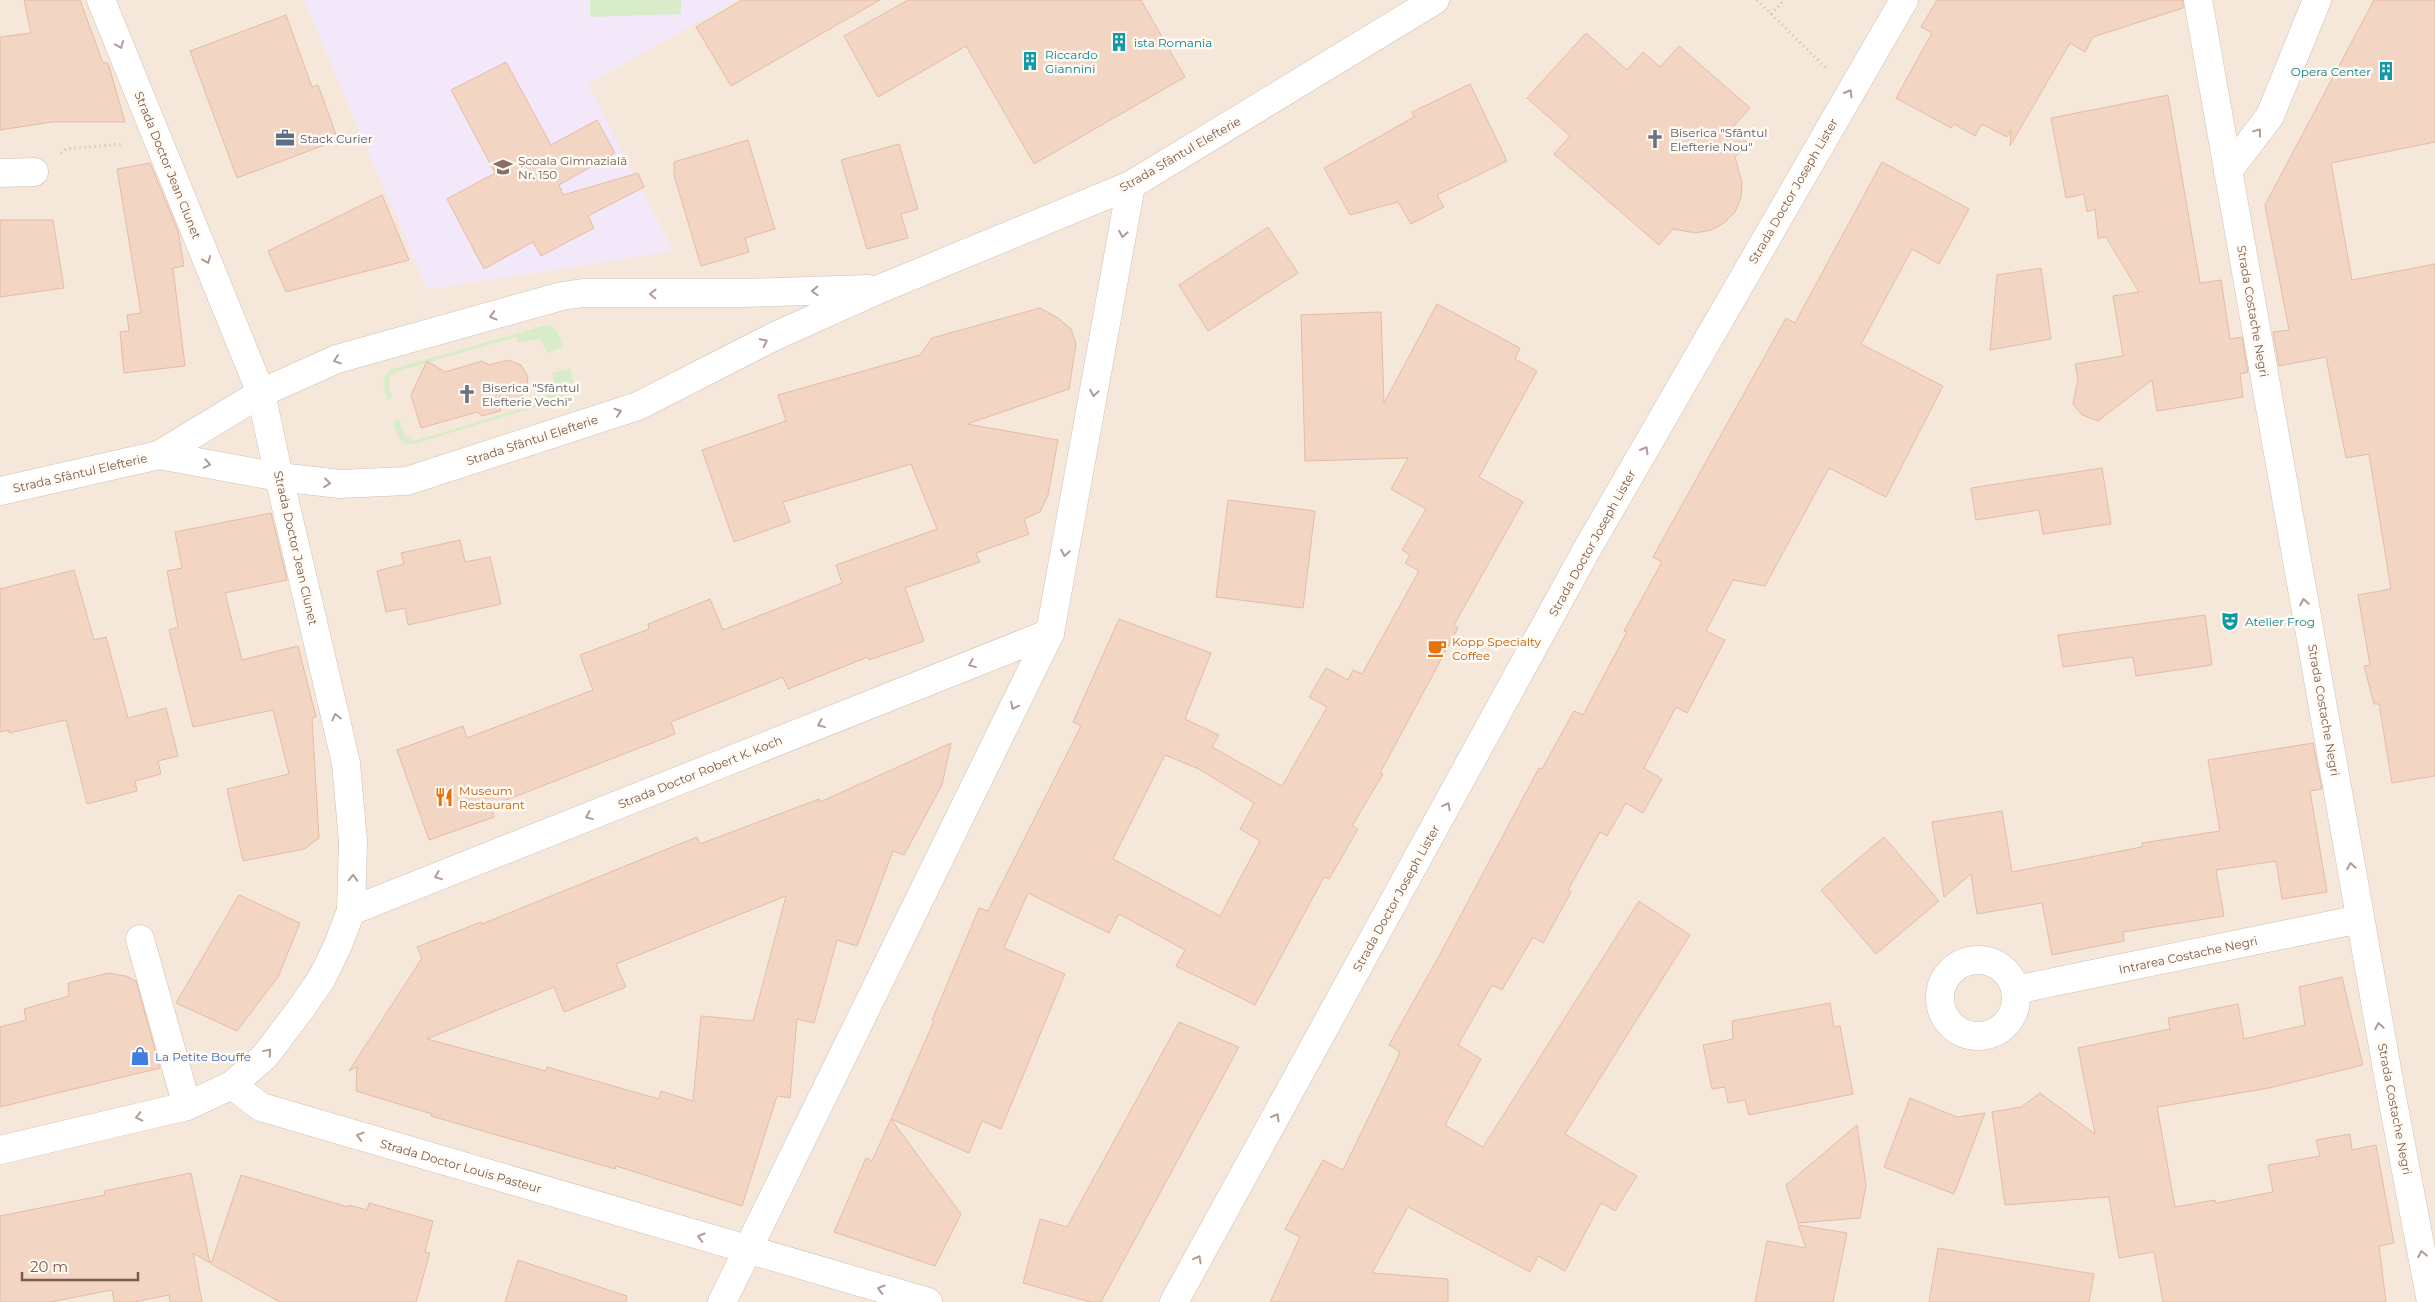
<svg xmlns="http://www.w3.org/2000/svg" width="2435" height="1302" viewBox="0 0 2435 1302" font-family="Montserrat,sans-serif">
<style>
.residential{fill:#f5e8da}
.education{fill:#f3e8fa}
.green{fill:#d8ecc9}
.building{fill:#f3d5c3;stroke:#e6bba3;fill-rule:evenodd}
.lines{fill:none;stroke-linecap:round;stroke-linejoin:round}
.minor-casing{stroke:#d1beb0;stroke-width:29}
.path{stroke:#d9b8a5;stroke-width:3;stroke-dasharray:1 4;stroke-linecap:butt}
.minor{stroke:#fff;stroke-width:28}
.oneway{stroke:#af9d94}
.labels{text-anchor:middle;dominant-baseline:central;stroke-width:5;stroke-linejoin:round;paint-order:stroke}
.culture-label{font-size:12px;fill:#0d838f;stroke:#fffaf3;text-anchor:start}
.worship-label{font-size:12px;fill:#5b616d;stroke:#fffaf3;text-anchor:start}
.service-label{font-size:12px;fill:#4e5e75;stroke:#fffaf3;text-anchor:start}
.street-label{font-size:12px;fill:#7a5c4d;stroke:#fffaf3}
.education-label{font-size:12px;fill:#785e54;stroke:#fffaf3;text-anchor:start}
.food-label{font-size:12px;fill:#c56008;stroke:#fffaf3;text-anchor:start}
.shop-label{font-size:12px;fill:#366cbe;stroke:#fffaf3;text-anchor:start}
</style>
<rect width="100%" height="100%" fill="#fdf6ec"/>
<rect class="residential" x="0" y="0" width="2435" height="1302"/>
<path class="education" d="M 304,0 L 737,0 L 588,84 L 673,251 L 427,290 Z"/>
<g class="green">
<path d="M 590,0 L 681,0 L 681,14 L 590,17 Z"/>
<path d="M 551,325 L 557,331 L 563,347 L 547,353 L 544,345 L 539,339 L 518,343 L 516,337 L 399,371 L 390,376 L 389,386 L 392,398 L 387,400 L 383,386 L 384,377 L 392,369 L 543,326 Z"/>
<path d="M 570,368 C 574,380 577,389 565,398 L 415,444 L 405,444 L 399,439 L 393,421 L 399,419 L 404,435 L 414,441 L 535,404 L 534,398 L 552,391 L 555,386 L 552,373 Z"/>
</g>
<g class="building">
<path d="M 24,0 L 80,0 L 103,63 L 108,63 L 125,122 L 52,122 L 0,130 L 0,37 L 31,33 Z"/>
<path d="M 742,0 L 880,0 L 731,86 L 696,27 Z"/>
<path d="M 908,0 L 1141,0 L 1185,77 L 1034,164 L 966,46 L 878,97 L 844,36 Z"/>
<path d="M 1937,0 L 2183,0 L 2183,8 L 2093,37 L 2085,52 L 2070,43 L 2010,146 L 2011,130 L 2007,137 L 1982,124 L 1975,136 L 1954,124 L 1951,128 L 1896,98 L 1932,33 L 1921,27 Z"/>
<path d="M 2374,0 L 2435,0 L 2435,142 L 2331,163 L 2352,280 L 2435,264 L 2435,776 L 2392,783 L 2379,704 L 2374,704 L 2364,666 L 2370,665 L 2358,595 L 2391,589 L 2369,454 L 2346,458 L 2326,357 L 2279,366 L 2273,332 L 2289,330 L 2265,205 Z"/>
<path d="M 286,15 L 312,87 L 318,85 L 338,140 L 237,178 L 190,51 Z"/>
<path d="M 1586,33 L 1627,70 L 1643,52 L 1660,67 L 1679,46 L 1750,108 L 1731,129 L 1748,143 L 1735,157 L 1742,183 L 1741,198 L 1735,212 L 1724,223 L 1711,230 L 1696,233 L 1673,229 L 1659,245 L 1554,154 L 1570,136 L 1527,98 Z"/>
<path d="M 506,62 L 551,145 L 597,120 L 615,153 L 559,185 L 563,195 L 638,173 L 644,187 L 588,216 L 594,228 L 541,256 L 533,242 L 484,269 L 447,199 L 495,173 L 451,90 Z"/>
<path d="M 1470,84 L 1507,161 L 1437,195 L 1444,207 L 1411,224 L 1398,202 L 1350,215 L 1324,168 L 1414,117 L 1412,112 Z"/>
<path d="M 2168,95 L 2200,283 L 2221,280 L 2230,339 L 2242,337 L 2248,372 L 2240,374 L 2243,397 L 2157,411 L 2152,380 L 2098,421 L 2082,415 L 2073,404 L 2078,379 L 2075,364 L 2123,356 L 2113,296 L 2139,292 L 2106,237 L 2098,238 L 2095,209 L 2087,212 L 2084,194 L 2066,198 L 2051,118 Z"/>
<path d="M 748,140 L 775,229 L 745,238 L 749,252 L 701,266 L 674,175 L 674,162 Z"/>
<path d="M 899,144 L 918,209 L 901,214 L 908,238 L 867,249 L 841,160 Z"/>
<path d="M 1882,162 L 1969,209 L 1939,264 L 1912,249 L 1861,344 L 1943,386 L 1886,497 L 1829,468 L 1765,586 L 1733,580 L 1706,631 L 1725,640 L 1687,713 L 1676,707 L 1644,768 L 1662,779 L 1643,813 L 1626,803 L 1607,836 L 1600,832 L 1568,890 L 1571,892 L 1543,943 L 1533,937 L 1502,990 L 1492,985 L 1458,1045 L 1481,1059 L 1445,1125 L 1483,1147 L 1639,901 L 1690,935 L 1565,1134 L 1637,1176 L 1615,1211 L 1601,1203 L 1565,1271 L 1538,1256 L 1530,1272 L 1408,1207 L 1372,1273 L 1448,1279 L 1448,1302 L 1270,1302 L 1300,1237 L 1285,1229 L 1323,1160 L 1343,1170 L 1399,1055 L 1399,1051 L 1389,1045 L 1439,956 L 1539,768 L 1542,769 L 1574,711 L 1583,715 L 1627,632 L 1624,631 L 1662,562 L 1653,557 L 1786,318 L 1795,323 Z"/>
<path d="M 150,163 L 178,231 L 184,266 L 173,268 L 185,366 L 124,373 L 120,332 L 129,331 L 127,315 L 141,313 L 117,169 Z"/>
<path d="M 382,195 L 409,260 L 286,292 L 268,251 Z"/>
<path d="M 0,220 L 53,220 L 64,288 L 0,297 Z"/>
<path d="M 1268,227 L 1298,273 L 1208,331 L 1179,285 Z"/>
<path d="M 2041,268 L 2051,339 L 1990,350 L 1997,275 Z"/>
<path d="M 1437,304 L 1520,348 L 1515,359 L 1537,371 L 1479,477 L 1523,502 L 1454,625 L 1458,628 L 1380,773 L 1383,774 L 1352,826 L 1358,829 L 1329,879 L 1324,877 L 1255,1005 L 1176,966 L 1185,950 L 1119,914 L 1109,933 L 1028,893 L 1004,948 L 1065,974 L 1001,1129 L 982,1121 L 969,1153 L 891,1119 L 934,1021 L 932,1020 L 979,908 L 988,911 L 1081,726 L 1073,722 L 1119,619 L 1211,653 L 1185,719 L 1219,735 L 1212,747 L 1282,786 L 1327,707 L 1309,697 L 1326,668 L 1348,680 L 1353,670 L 1362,674 L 1419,571 L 1405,563 L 1410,555 L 1402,550 L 1426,509 L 1391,489 L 1408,458 L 1305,461 L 1301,315 L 1381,312 L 1384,403 ZM 1165,755 L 1199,769 L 1254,803 L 1240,829 L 1260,841 L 1220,916 L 1113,859 Z"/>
<path d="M 1040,308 L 1058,318 L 1071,329 L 1076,344 L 1069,389 L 967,424 L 1058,440 L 1048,495 L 1040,512 L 1024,519 L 1029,534 L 976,553 L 980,562 L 905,588 L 924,641 L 869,660 L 868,657 L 788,689 L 783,677 L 671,722 L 675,734 L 491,806 L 494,817 L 429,840 L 397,750 L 463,726 L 467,738 L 593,690 L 580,655 L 649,629 L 648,624 L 710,599 L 723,630 L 842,583 L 836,565 L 937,529 L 911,464 L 783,502 L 790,522 L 734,542 L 702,450 L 786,421 L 778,395 L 920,355 L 932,338 Z"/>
<path d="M 508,360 L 521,365 L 528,377 L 526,391 L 521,397 L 502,404 L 500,411 L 482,416 L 477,412 L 421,428 L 411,395 L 427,361 L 445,372 L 482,361 L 489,365 Z"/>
<path d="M 2102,468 L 2111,524 L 2043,534 L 2039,510 L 1976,520 L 1971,488 Z"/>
<path d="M 1228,500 L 1315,511 L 1303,608 L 1216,597 Z"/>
<path d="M 271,513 L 287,580 L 225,593 L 242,660 L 298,646 L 316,717 L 312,718 L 319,838 L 304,849 L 243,861 L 227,789 L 289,774 L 273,710 L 193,727 L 169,630 L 178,627 L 167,571 L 182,568 L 175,532 Z"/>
<path d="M 460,540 L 465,562 L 490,557 L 501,604 L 408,625 L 405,608 L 386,612 L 377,571 L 404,564 L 401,553 Z"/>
<path d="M 74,570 L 94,640 L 106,637 L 128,718 L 166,708 L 178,756 L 158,761 L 161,774 L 135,781 L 137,791 L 87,804 L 66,720 L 9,733 L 9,730 L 0,732 L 0,589 Z"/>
<path d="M 2205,615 L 2212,665 L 2136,676 L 2133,657 L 2063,667 L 2058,635 Z"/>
<path d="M 951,743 L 942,785 L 904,855 L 893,851 L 857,946 L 837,940 L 814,1023 L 797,1019 L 790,1098 L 777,1096 L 742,1206 L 616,1166 L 615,1169 L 431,1116 L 432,1114 L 356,1091 L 357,1067 L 349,1071 L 422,958 L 417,947 L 481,922 L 482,924 L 697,837 L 700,844 L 819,799 L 820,802 ZM 786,896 L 753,1021 L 701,1016 L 693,1101 L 661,1091 L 659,1099 L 547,1067 L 546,1071 L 427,1039 L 554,987 L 564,1012 L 626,987 L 616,964 Z"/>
<path d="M 2313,743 L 2322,789 L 2310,791 L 2327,892 L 2282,899 L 2276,861 L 2216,870 L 2224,916 L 2123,932 L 2124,941 L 2052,955 L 2042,903 L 1977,914 L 1971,874 L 1944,897 L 1932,822 L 2002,811 L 2012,872 L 2142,847 L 2142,843 L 2220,831 L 2208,760 Z"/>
<path d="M 1884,837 L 1939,901 L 1876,954 L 1821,890 Z"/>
<path d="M 239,895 L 300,923 L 278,977 L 237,1031 L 176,1003 Z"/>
<path d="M 109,973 L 126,976 L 136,981 L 160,1068 L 0,1107 L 0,1027 L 26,1020 L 24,1009 L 69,996 L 68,983 Z"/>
<path d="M 2342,977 L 2363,1065 L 2269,1088 L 2157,1107 L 2175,1207 L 2215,1200 L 2216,1203 L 2273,1192 L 2268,1165 L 2320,1156 L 2316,1140 L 2350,1134 L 2352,1150 L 2376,1145 L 2394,1243 L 2379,1246 L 2386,1302 L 2163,1302 L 2154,1252 L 2119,1258 L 2109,1197 L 2005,1205 L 1992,1112 L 2021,1107 L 2040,1093 L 2095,1134 L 2078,1048 L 2170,1029 L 2168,1018 L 2238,1004 L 2244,1039 L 2305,1025 L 2299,987 Z"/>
<path d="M 1830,1003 L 1834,1027 L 1840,1026 L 1853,1094 L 1749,1115 L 1745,1100 L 1728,1103 L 1725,1087 L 1712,1089 L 1703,1045 L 1733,1039 L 1732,1021 Z"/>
<path d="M 1179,1022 L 1239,1047 L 1101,1302 L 1090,1302 L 1023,1283 L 1040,1219 L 1067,1227 Z"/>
<path d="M 1910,1098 L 1957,1117 L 1985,1113 L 1954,1194 L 1884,1167 Z"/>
<path d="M 891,1119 L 961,1214 L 935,1266 L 834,1232 L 866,1158 L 872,1161 Z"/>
<path d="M 1857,1125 L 1866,1185 L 1860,1218 L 1798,1223 L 1786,1185 Z"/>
<path d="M 191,1173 L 210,1263 L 193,1253 L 202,1302 L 170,1302 L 169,1295 L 134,1302 L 114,1302 L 112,1290 L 50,1302 L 0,1302 L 0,1216 L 105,1195 L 104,1191 Z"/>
<path d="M 241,1175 L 348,1207 L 349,1205 L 367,1210 L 369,1203 L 433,1221 L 425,1252 L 430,1253 L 416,1302 L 280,1302 L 211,1264 Z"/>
<path d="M 1798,1225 L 1847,1233 L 1833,1302 L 1755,1302 L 1767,1241 L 1806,1248 Z"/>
<path d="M 1938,1248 L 2094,1274 L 2089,1302 L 1929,1302 Z"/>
<path d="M 518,1260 L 627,1296 L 626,1302 L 505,1302 Z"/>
</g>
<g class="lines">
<g class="minor-casing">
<g id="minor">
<path d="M 2198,0 L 2391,1092 L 2431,1302"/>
<path d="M 2228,171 L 2270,116 L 2317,0"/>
<path d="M 0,173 L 34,172"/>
<path d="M 159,455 L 279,477 L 340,484 L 407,481 L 638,406 L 773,337 L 882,288 L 1131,185 L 1435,0"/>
<path d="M 0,491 L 159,455 L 261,393 L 337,359 L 562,296 L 583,293 L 744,293 L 868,289"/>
<path d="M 351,911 L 1050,633"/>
<path d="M 140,939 L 187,1106"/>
<circle cx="1978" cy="998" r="38"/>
<path d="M 2015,990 L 2360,919"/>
<path d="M 232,1085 L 261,1107 L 928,1302"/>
<path d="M 0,1150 L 187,1106 L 232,1085 L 265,1056 L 300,1010 L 322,978 L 338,945 L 351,911 L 353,841 L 346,763 L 279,477 L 261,393 L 101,0"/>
<path d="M 722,1302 L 1050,633 L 1131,185"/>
<path d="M 1174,1302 L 1586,551 L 1904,0"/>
</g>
</g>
<g class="path">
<path d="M 1757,0 L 1826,68"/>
<path d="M 1771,14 L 1784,0"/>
<path d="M 61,153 L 66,149 L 124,144"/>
</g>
<use href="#minor" class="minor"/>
</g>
<defs><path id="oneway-chevron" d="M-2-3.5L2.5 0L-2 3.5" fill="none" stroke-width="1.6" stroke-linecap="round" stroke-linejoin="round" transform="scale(1.25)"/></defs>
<g class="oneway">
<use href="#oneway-chevron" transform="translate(120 45) rotate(68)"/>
<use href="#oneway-chevron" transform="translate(1849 93) rotate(-60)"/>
<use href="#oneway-chevron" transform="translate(2258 132) rotate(-53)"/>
<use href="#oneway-chevron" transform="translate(1123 234) rotate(100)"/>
<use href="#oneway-chevron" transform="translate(207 260) rotate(68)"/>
<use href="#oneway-chevron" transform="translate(815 291) rotate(178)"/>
<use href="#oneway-chevron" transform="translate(653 294) rotate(-179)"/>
<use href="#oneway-chevron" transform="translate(493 316) rotate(164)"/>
<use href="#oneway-chevron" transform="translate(764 342) rotate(-27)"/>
<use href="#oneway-chevron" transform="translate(337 360) rotate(161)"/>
<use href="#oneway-chevron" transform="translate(1094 393) rotate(100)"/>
<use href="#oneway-chevron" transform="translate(618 412) rotate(-18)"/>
<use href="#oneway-chevron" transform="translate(1645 450) rotate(-60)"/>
<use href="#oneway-chevron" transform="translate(207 464) rotate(11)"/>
<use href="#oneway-chevron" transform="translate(327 483) rotate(7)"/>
<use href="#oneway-chevron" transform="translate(1065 553) rotate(100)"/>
<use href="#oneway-chevron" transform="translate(2304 602) rotate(-100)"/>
<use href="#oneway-chevron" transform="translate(972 664) rotate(158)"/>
<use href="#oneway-chevron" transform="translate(1014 706) rotate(116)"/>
<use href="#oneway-chevron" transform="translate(336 717) rotate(-103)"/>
<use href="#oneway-chevron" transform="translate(821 724) rotate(158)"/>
<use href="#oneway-chevron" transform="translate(1447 806) rotate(-61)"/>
<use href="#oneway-chevron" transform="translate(589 816) rotate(158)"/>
<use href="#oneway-chevron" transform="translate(2351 866) rotate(-100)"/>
<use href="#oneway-chevron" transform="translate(438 876) rotate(158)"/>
<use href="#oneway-chevron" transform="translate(353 878) rotate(-88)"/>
<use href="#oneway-chevron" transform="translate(2379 1026) rotate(-100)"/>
<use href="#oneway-chevron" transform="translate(268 1052) rotate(-50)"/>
<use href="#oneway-chevron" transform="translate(139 1117) rotate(167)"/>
<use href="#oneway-chevron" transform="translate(1276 1117) rotate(-61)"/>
<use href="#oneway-chevron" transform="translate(360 1136) rotate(-164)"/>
<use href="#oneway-chevron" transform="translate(701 1237) rotate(-164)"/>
<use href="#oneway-chevron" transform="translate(2422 1254) rotate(-101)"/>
<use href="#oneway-chevron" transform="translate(1198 1259) rotate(-61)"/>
<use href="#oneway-chevron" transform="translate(881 1289) rotate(-164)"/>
</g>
<defs>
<g id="building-bare" transform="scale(1.5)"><path d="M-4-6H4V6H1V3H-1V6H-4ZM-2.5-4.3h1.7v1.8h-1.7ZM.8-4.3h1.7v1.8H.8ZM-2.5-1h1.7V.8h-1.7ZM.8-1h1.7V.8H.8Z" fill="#0f9aa8" stroke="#fffaf3" stroke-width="2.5" paint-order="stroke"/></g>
<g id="office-bare" transform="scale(1.5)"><path d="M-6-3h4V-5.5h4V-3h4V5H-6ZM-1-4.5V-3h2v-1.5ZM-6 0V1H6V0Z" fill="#5c6f8a" stroke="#fffaf3" stroke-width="2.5" paint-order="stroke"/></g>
<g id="church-bare" transform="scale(1.5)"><path d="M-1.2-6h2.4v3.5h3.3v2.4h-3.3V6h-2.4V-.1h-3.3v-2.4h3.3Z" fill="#6b7280" stroke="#fffaf3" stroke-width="2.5" paint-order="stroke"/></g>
<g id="school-bare" transform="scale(1.5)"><path d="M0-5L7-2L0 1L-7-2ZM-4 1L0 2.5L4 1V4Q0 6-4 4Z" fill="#8d6e63" stroke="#fffaf3" stroke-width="2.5" paint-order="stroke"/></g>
<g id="theatre-bare" transform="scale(1.5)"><path d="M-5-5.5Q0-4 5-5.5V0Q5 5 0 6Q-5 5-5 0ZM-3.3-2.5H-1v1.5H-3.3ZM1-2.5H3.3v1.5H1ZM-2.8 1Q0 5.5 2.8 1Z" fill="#0f9aa8" stroke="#fffaf3" stroke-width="2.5" paint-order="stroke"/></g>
<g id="cafe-bare" transform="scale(1.5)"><path d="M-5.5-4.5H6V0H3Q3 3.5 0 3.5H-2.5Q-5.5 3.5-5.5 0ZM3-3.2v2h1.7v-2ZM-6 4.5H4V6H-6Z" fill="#e8710a" stroke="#fffaf3" stroke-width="2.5" paint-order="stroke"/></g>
<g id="restaurant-bare" transform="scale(1.5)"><path d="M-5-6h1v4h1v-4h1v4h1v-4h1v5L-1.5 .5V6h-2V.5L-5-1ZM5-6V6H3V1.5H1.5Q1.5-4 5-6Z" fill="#e8710a" stroke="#fffaf3" stroke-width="2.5" paint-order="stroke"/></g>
<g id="shop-bare" transform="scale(1.5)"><path d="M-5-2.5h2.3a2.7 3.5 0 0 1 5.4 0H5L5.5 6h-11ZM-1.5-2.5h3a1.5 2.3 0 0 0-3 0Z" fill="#3f7fe0" stroke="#fffaf3" stroke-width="2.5" paint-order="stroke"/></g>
</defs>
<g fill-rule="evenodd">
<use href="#building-bare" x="1119" y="42"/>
<use href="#building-bare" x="1030" y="61"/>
<use href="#building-bare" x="2386" y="71"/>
<use href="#office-bare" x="285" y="138"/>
<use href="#church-bare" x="1655" y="139"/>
<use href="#school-bare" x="503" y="167"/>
<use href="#church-bare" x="467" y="394"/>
<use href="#theatre-bare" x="2230" y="621"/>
<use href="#cafe-bare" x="1437" y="648"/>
<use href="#restaurant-bare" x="444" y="797"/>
<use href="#shop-bare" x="140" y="1056"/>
</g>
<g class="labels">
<g class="culture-label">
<text x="1134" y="42">ista Romania</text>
<text x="1045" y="54">Riccardo<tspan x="1045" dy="14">Giannini</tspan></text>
<text x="2371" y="71" text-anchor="end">Opera Center</text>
<text x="2245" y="621">Atelier Frog</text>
</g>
<g class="worship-label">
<text x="1670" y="132">Biserica "Sfântul<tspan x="1670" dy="14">Elefterie Nou"</tspan></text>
<text x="482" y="387">Biserica "Sfântul<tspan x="482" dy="14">Elefterie Vechi"</tspan></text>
</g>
<g class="service-label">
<text x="300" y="138">Stack Curier</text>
</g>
<g class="street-label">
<text transform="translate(1180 154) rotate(-30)">Strada Sfântul Elefterie</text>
<text transform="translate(168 165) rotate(68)">Strada Doctor Jean Clunet</text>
<text transform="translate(1793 191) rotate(-60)">Strada Doctor Joseph Lister</text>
<text transform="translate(2253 311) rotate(80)">Strada Costache Negri</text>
<text transform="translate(532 440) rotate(-18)">Strada Sfântul Elefterie</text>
<text transform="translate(80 473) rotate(-13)">Strada Sfântul Elefterie</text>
<text transform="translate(1592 543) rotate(-61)">Strada Doctor Joseph Lister</text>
<text transform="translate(296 548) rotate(77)">Strada Doctor Jean Clunet</text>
<text transform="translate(2324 710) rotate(80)">Strada Costache Negri</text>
<text transform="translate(700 772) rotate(-22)">Strada Doctor Robert K. Koch</text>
<text transform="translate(1396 898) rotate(-61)">Strada Doctor Joseph Lister</text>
<text transform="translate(2188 955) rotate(-12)">Intrarea Costache Negri</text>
<text transform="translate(2395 1109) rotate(79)">Strada Costache Negri</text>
<text transform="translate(461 1166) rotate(16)">Strada Doctor Louis Pasteur</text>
</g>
<g class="education-label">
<text x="518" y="160">Școala Gimnazială<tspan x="518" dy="14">Nr. 150</tspan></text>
</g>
<g class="food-label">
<text x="1452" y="641">Kopp Specialty<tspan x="1452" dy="14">Coffee</tspan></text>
<text x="459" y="790">Museum<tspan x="459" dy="14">Restaurant</tspan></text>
</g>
<g class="shop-label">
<text x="155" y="1056">La Petite Bouffe</text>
</g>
</g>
<path d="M22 1272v8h116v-8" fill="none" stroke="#7a5c4d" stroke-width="2.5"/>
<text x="30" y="1272" font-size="15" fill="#7a5c4d" stroke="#fffaf3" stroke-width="4" paint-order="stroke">20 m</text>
</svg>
